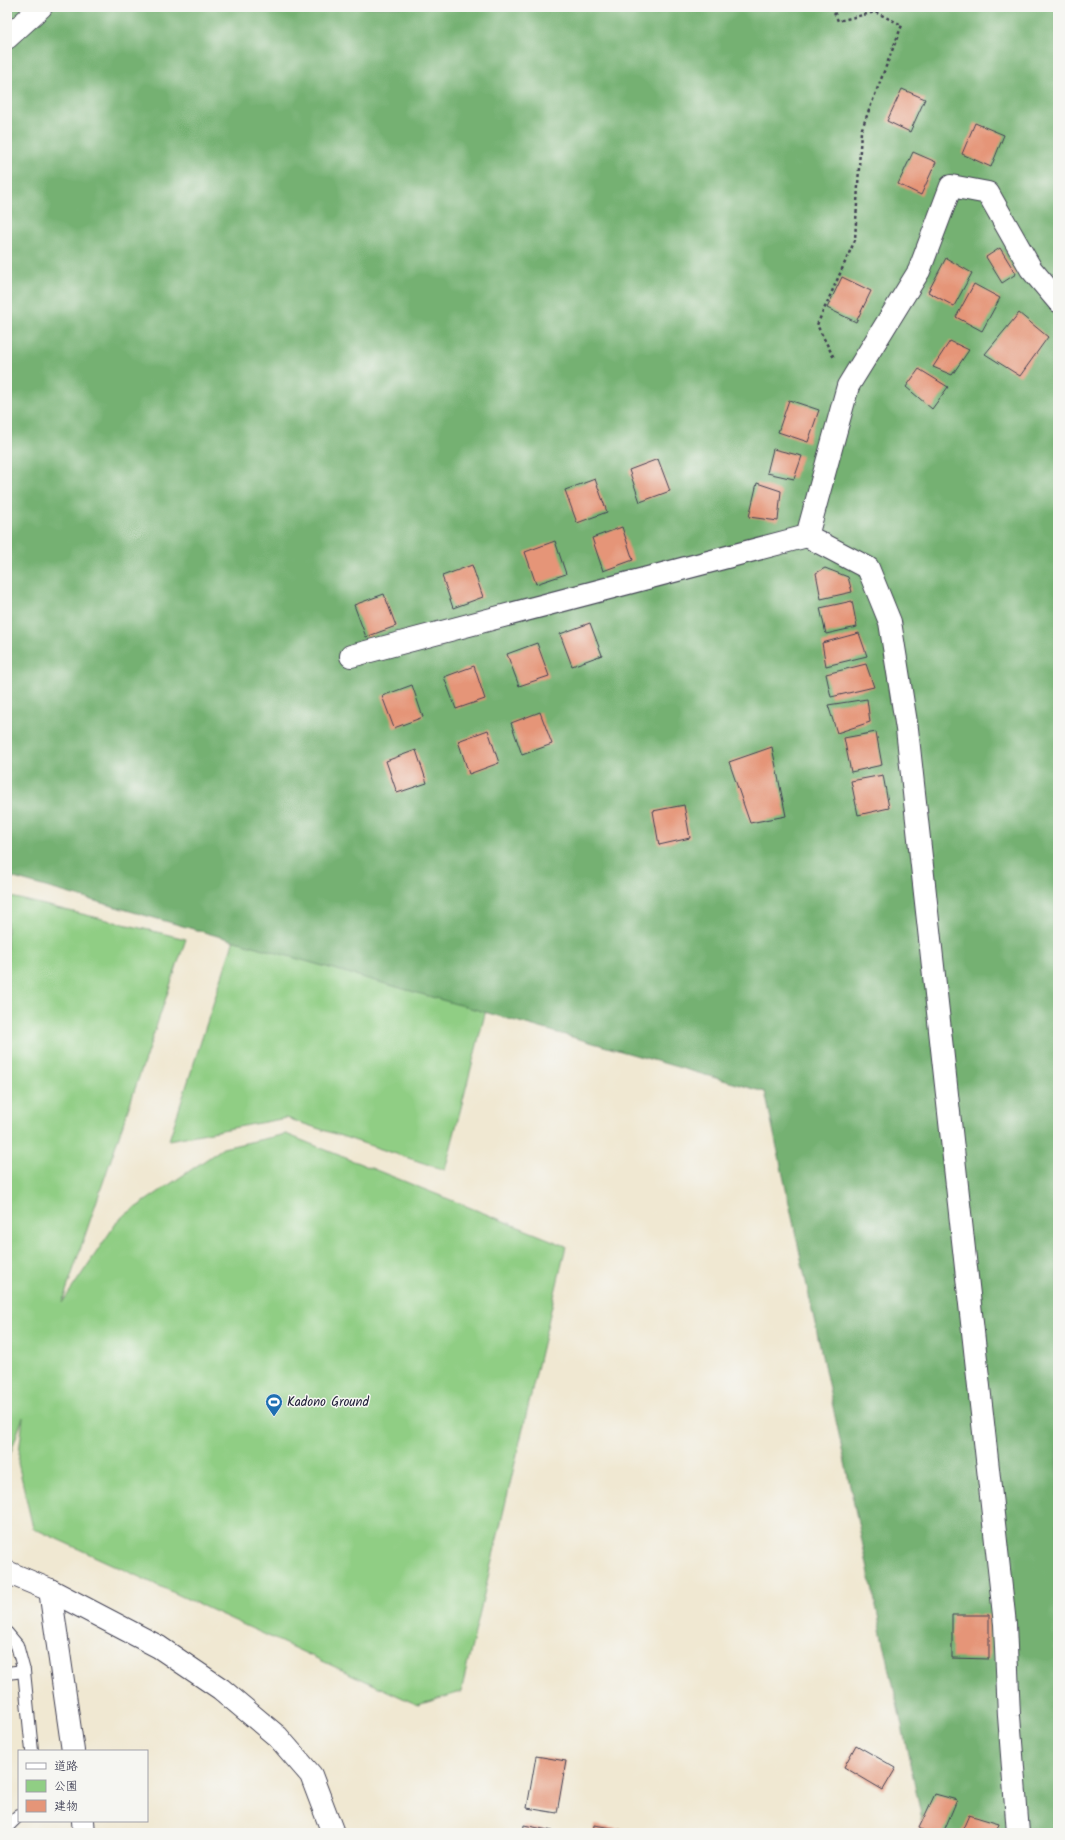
<svg xmlns="http://www.w3.org/2000/svg" width="1065" height="1840" viewBox="0 0 1065 1840" font-family="Kalam,'Klee One',sans-serif">
<style>
.green{fill:#90ce84;stroke:#597860}
.forest{fill:#74b172;stroke:#4b6a56}
.building{fill:#e59578}
.lines{fill:none;stroke-linecap:round;stroke-linejoin:round}
.lane-casing{stroke:#414052;stroke-width:14}
.street-casing{stroke:#414052;stroke-width:24}
.secondary-casing{stroke:#414052;stroke-width:24}
.primary-casing{stroke:#414052;stroke-width:24}
.path{stroke:#414052;stroke-width:2.5;stroke-dasharray:3 3;stroke-linecap:butt}
.lane{stroke:#fff;stroke-width:12}
.street{stroke:#fff;stroke-width:22}
.secondary{stroke:#fff;stroke-width:22}
.primary{stroke:#fff;stroke-width:22}
.labels{text-anchor:middle;dominant-baseline:central;stroke-width:3;stroke-linejoin:round;paint-order:stroke}
.poi-label{font-size:13px;fill:#22223b;stroke:#f6f6f2;text-anchor:start}
</style>
<rect width="100%" height="100%" fill="#f6f6f2"/>
<filter id="ink" filterUnits="userSpaceOnUse"><feTurbulence type="fractalNoise" baseFrequency=".025" numOctaves="2"/><feDisplacementMap in="SourceGraphic" scale="8" xChannelSelector="R" yChannelSelector="G"/><feConvolveMatrix kernelMatrix="1 2 1 2 8 2 1 2 1" color-interpolation-filters="sRGB"/></filter>
<filter id="wash" filterUnits="userSpaceOnUse"><feTurbulence type="fractalNoise" baseFrequency=".012" numOctaves="4" result="noise"/><feDisplacementMap in="SourceGraphic" scale="16" xChannelSelector="R" yChannelSelector="G"/><feGaussianBlur stdDeviation="0.9" result="paint"/><feColorMatrix in="noise" values="0 0 0 0 0 0 0 0 0 0 0 0 0 0 0 0 0 1.4 0 .05"/><feComposite in="paint" operator="in"/></filter>
<g filter="url(#wash)">
<rect width="100%" height="100%" fill="#f0e8d2"/>
<g class="green">
<path d="M 7,896 L 186,939 L 62,1303 L 119,1219 L 223,1148 L 286,1134 L 566,1246 L 461,1692 L 418,1705 L 33,1528 L 18,1463 L 23,1417 L 7,1463 Z"/>
<path d="M 236,933 L 488,1002 L 445,1170 L 286,1118 L 169,1140 Z"/>
</g>
<path class="forest" d="M 7,7 L 1058,7 L 1058,1833 L 925,1833 L 765,1092 L 7,876 Z"/>
<g id="blocks">
<g class="building">
<path d="M 902,89 L 925,99 L 910,132 L 887,121 Z"/>
<path d="M 975,123 L 1004,135 L 991,167 L 962,154 Z"/>
<path d="M 913,152 L 936,162 L 921,195 L 898,184 Z"/>
<path d="M 1000,248 L 1016,274 L 1002,283 L 986,257 Z"/>
<path d="M 946,258 L 972,273 L 954,306 L 928,292 Z"/>
<path d="M 842,277 L 871,291 L 856,322 L 827,308 Z"/>
<path d="M 974,284 L 1000,298 L 982,331 L 956,317 Z"/>
<path d="M 1019,313 L 1048,337 L 1020,376 L 985,354 Z"/>
<path d="M 950,341 L 969,350 L 952,375 L 933,367 Z"/>
<path d="M 919,369 L 948,387 L 932,409 L 906,387 Z"/>
<path d="M 789,400 L 819,410 L 808,442 L 778,432 Z"/>
<path d="M 773,449 L 802,456 L 794,479 L 767,473 Z"/>
<path d="M 658,459 L 670,491 L 640,502 L 629,470 Z"/>
<path d="M 595,479 L 607,512 L 577,523 L 565,490 Z"/>
<path d="M 757,483 L 781,491 L 778,521 L 749,517 Z"/>
<path d="M 622,527 L 633,560 L 603,571 L 592,538 Z"/>
<path d="M 555,541 L 566,574 L 536,584 L 525,552 Z"/>
<path d="M 472,565 L 483,597 L 453,608 L 442,576 Z"/>
<path d="M 825,568 L 848,577 L 852,592 L 821,599 L 816,573 Z"/>
<path d="M 384,594 L 396,626 L 366,637 L 354,605 Z"/>
<path d="M 852,601 L 857,627 L 826,634 L 820,608 Z"/>
<path d="M 590,623 L 602,655 L 572,666 L 560,634 Z"/>
<path d="M 859,633 L 867,656 L 826,666 L 822,643 Z"/>
<path d="M 537,643 L 549,676 L 519,686 L 507,654 Z"/>
<path d="M 866,664 L 874,687 L 831,697 L 826,674 Z"/>
<path d="M 474,666 L 485,699 L 456,709 L 444,677 Z"/>
<path d="M 412,685 L 423,717 L 394,728 L 382,696 Z"/>
<path d="M 867,699 L 870,722 L 837,733 L 828,705 Z"/>
<path d="M 540,712 L 552,744 L 522,755 L 511,723 Z"/>
<path d="M 488,730 L 499,763 L 469,774 L 458,741 Z"/>
<path d="M 876,732 L 882,765 L 851,772 L 844,738 Z"/>
<path d="M 772,747 L 786,816 L 750,823 L 729,762 Z"/>
<path d="M 416,750 L 427,783 L 397,793 L 386,761 Z"/>
<path d="M 883,775 L 889,808 L 858,815 L 851,781 Z"/>
<path d="M 684,805 L 690,838 L 659,845 L 653,811 Z"/>
<path d="M 952,1615 L 989,1615 L 989,1659 L 952,1658 Z"/>
<path d="M 856,1745 L 896,1768 L 883,1790 L 844,1767 Z"/>
<path d="M 536,1756 L 566,1761 L 557,1813 L 527,1808 Z"/>
<path d="M 935,1794 L 957,1800 L 943,1833 L 928,1833 L 919,1828 Z"/>
<path d="M 969,1815 L 999,1824 L 996,1833 L 961,1833 Z"/>
<path d="M 524,1825 L 553,1831 L 553,1833 L 523,1833 Z"/>
<path d="M 594,1825 L 630,1831 L 629,1833 L 593,1833 Z"/>
</g>
</g>
</g>
<g filter="url(#ink)">
<use href="#blocks" fill-opacity="0" stroke="#414052" stroke-width="1"/>
<g class="lines">
<g class="lane-casing">
<g id="lane">
<path d="M 7,1633 L 17,1645 L 24,1671 L 32,1751"/>
<path d="M 7,1673 L 24,1671"/>
<path d="M 7,1827 L 19,1815"/>
</g>
</g>
<g class="street-casing">
<g id="street">
<path d="M 351,656 L 807,536"/>
<path d="M 50,1590 L 73,1751"/>
<path d="M 83,1821 L 84,1833"/>
<path d="M 1018,1833 L 1009,1716 L 1005,1624 L 907,729 L 890,622 L 868,568 L 807,536 L 848,386 L 919,271 L 951,186 L 988,193 L 1031,269 L 1058,301"/>
</g>
</g>
<g class="secondary-casing">
<path id="secondary" d="M 7,1572 L 50,1590 L 159,1647 L 221,1689 L 278,1737 L 311,1775 L 333,1833"/>
</g>
<g class="primary-casing">
<path id="primary" d="M 7,38 L 41,7"/>
</g>
<path class="path" d="M 832,7 L 838,21 L 875,12 L 902,25 L 861,131 L 855,240 L 817,325 L 834,358"/>
<use href="#lane" class="lane"/>
<use href="#street" class="street"/>
<use href="#secondary" class="secondary"/>
<use href="#primary" class="primary"/>
</g>
</g>
<defs>
<g id="stadium-pin" transform="scale(0.9)"><path d="M0 17L-7.5 6A9.5 9.5 0 1 1 7.5 6Z" fill="#1f6fb2" stroke="#f6f6f2"/><path d="M0-5a6.5 5 0 1 0 0 10a6.5 5 0 1 0 0-10ZM-3.5-1.8h7v3.6h-7Z" fill="#fff"/></g>
</defs>
<g fill-rule="evenodd">
<use href="#stadium-pin" x="274" y="1402"/>
</g>
<g class="labels">
<g class="poi-label">
<text x="287" y="1402">Kadono Ground</text>
</g>
</g>
<rect width="1065" height="1840" fill="none" stroke="#f6f6f2" stroke-width="24"/>
<rect x="18" y="1750" width="130" height="72" fill="#f6f6f2" stroke="#a1a1a9"/>
<rect x="26" y="1763" width="20" height="6" fill="#ffffff" stroke="#a1a1a9"/>
<text x="54" y="1770" font-size="12" fill="#22223b">道路</text>
<rect x="26" y="1780" width="20" height="12" fill="#90ce84" stroke="#a1a1a9"/>
<text x="54" y="1790" font-size="12" fill="#22223b">公園</text>
<rect x="26" y="1800" width="20" height="12" fill="#e59578" stroke="#a1a1a9"/>
<text x="54" y="1810" font-size="12" fill="#22223b">建物</text>
</svg>
